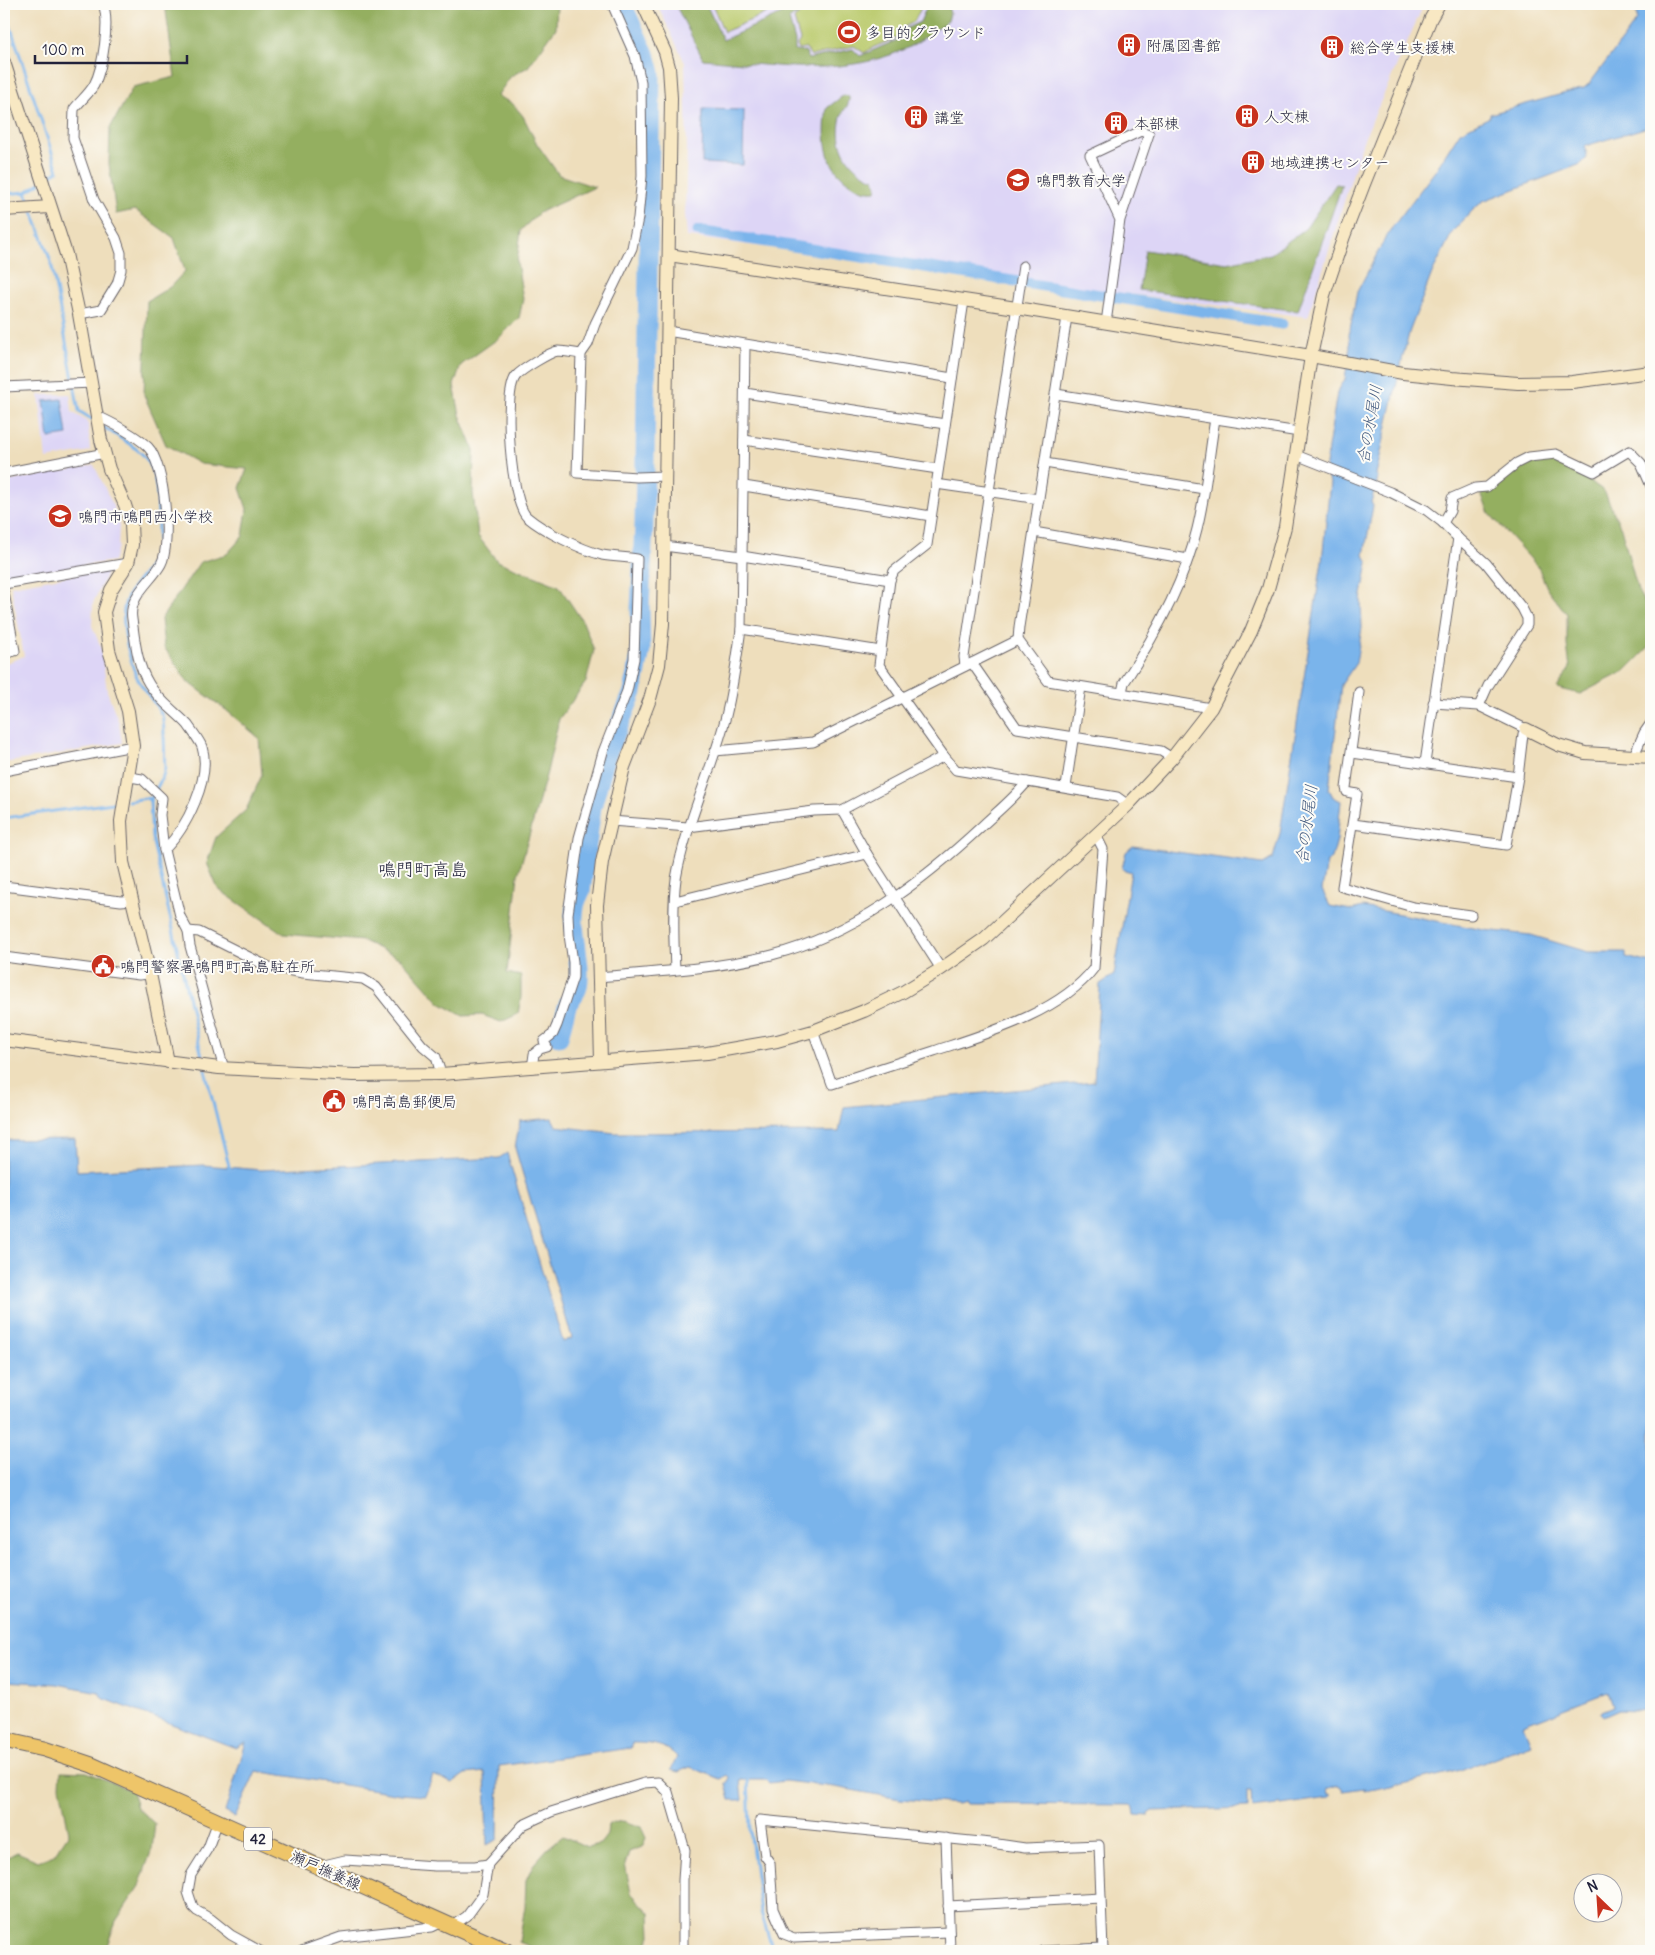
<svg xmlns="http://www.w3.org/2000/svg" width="1655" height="1955" viewBox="0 0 1655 1955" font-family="Delius,'Klee One',sans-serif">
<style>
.built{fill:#ddd5f6}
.green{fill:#bbcb6e;stroke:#6e7654}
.forest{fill:#94af61;stroke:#5b684e}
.water{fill:#7ab4eb;stroke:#4e6b93}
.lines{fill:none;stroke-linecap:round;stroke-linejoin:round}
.stream{stroke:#7ab4eb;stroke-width:3}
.canal{stroke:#7ab4eb;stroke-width:11}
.river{stroke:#7ab4eb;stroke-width:19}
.street-casing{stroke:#696468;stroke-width:11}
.secondary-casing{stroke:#696468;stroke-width:14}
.primary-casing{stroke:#696468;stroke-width:17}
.street{stroke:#fff;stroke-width:9}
.secondary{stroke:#f8e8c3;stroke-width:12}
.primary{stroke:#eec569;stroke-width:15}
.labels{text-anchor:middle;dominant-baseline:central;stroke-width:4;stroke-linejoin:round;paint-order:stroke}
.shield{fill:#fdfcf7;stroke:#646373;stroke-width:1}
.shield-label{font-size:14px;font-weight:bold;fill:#22223b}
.poi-label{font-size:15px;fill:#22223b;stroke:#fdfcf7;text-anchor:start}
.street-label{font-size:15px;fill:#22223b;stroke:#fdfcf7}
.water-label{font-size:16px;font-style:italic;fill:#455c81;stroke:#fdfcf7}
.quarter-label{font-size:18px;fill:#22223b;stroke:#fdfcf7}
</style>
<rect width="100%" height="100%" fill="#fdfcf7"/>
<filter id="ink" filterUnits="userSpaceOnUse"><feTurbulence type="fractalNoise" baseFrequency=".02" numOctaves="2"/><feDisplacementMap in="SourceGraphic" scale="10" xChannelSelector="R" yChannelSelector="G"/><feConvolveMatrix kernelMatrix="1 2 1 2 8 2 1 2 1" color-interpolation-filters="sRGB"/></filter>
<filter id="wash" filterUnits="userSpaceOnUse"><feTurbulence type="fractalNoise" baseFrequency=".0096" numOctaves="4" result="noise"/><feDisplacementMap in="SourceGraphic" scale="20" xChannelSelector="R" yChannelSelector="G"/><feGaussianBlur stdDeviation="1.12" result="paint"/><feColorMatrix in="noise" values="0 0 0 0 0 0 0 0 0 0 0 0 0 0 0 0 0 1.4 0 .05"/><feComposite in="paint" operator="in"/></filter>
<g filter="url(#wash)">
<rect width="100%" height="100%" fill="#eedebc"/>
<g class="built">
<path d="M 657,4 L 1424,4 L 1363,141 L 1308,317 L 687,237 L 685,214 L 687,147 L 685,63 Z"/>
<path d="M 70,394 L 72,412 L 88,422 L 90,451 L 46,459 L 39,395 Z"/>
<path d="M 94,465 L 113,505 L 119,526 L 118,547 L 113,561 L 9,577 L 4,574 L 4,482 Z"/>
<path d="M 107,569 L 106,575 L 93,603 L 92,626 L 101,647 L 107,691 L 119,723 L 122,743 L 4,763 L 4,664 L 24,656 L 11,586 Z"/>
</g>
<g class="green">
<path d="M 712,4 L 787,4 L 724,32 Z"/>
<path d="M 803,4 L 923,4 L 914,22 L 902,28 L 901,36 L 874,47 L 864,53 L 854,46 L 811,56 L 806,48 L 799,50 L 797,45 L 800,40 L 794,19 L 799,15 Z"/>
</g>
<g class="forest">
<path d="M 165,4 L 557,4 L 556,28 L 528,67 L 511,76 L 497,96 L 512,103 L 523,116 L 537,144 L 559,175 L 595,187 L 540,212 L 521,230 L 517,262 L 523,299 L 519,318 L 499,338 L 461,365 L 454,385 L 460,415 L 474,450 L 473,493 L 478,536 L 497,561 L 559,586 L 583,622 L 594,650 L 586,682 L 559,719 L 547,772 L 518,875 L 507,973 L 521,976 L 521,997 L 518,1014 L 501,1022 L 482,1015 L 463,1016 L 440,1003 L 401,959 L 363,941 L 284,934 L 218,889 L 207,863 L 216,837 L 246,810 L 262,775 L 259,738 L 226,710 L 187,681 L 164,647 L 161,619 L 200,562 L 227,554 L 243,536 L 247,509 L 240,488 L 247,469 L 200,464 L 166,445 L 144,395 L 147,301 L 170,287 L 185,271 L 174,238 L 135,210 L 116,214 L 109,164 L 110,128 L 133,87 L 175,77 Z"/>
<path d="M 675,4 L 706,4 L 723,40 L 797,7 L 797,14 L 789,19 L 795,41 L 795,51 L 806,52 L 808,59 L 853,49 L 860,56 L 904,37 L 907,28 L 920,22 L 927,6 L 926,4 L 947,4 L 950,13 L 948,21 C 934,31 918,43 903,50 C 839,78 770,65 703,59 Z"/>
<path d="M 844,95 L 849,96 C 850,107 844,107 841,117 C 834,145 848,169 874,179 L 877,186 L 876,191 C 865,192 858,189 850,183 C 823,166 823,136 827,108 Z"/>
<path d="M 1336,184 L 1342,185 L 1298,311 L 1139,290 L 1145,250 L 1227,263 L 1271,254 L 1306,228 Z"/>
<path d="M 1558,459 L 1604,491 L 1621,528 L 1638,591 L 1651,614 L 1651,645 L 1625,671 L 1580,694 L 1557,688 L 1570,668 L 1567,645 L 1567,614 L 1548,590 L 1538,567 L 1489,513 L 1480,492 L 1497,485 L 1519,466 Z"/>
<path d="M 61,1771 L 87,1772 L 132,1791 L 137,1808 L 155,1824 L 152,1849 L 139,1886 L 116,1921 L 105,1951 L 4,1951 L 4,1859 L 17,1852 L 38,1861 L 54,1855 L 69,1833 L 60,1786 Z"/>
<path d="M 623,1821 L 641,1827 L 646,1838 L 642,1847 L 629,1852 L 625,1864 L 631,1893 L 650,1913 L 651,1936 L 643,1951 L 541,1951 L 519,1942 L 525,1906 L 526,1880 L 533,1865 L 548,1848 L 563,1836 L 587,1847 L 600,1844 L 607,1835 L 608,1824 Z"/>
</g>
<g class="water">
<path d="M 1630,4 L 1651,4 L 1651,126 L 1585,146 L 1587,158 L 1581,164 L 1483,201 L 1473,210 L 1453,231 L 1432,273 L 1410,330 L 1403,356 L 1376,474 L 1378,478 L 1371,502 L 1373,506 L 1364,555 L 1368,563 L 1361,600 L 1362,628 L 1356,663 L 1341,685 L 1329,789 L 1333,797 L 1341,801 L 1337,840 L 1332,858 L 1327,862 L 1322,890 L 1330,906 L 1351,910 L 1363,907 L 1484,930 L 1531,935 L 1588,952 L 1626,952 L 1626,957 L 1651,963 L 1651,1711 L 1619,1709 L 1603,1716 L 1600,1713 L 1601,1711 L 1613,1706 L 1608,1692 L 1523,1725 L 1531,1744 L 1461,1770 L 1399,1785 L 1398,1783 L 1396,1785 L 1364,1791 L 1364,1788 L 1343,1791 L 1342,1788 L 1338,1786 L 1327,1790 L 1328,1795 L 1332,1795 L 1328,1798 L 1281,1805 L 1280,1803 L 1277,1805 L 1252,1808 L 1251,1792 L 1247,1792 L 1247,1808 L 1153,1811 L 1149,1814 L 1149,1816 L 1135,1815 L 1134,1808 L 1131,1805 L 966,1804 L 965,1802 L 957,1804 L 900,1799 L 835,1787 L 785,1781 L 769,1783 L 766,1780 L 740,1780 L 742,1800 L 730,1800 L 726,1784 L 730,1778 L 727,1775 L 721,1779 L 690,1767 L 678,1772 L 671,1770 L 677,1757 C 666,1744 649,1743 632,1743 L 631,1748 L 499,1766 L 498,1839 L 487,1845 L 485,1772 L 465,1774 L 452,1783 L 433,1775 L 425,1796 L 401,1794 L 256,1771 L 235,1817 L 225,1812 L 246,1742 L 236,1748 L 102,1698 L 99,1692 L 57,1684 L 4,1681 L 4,1140 L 75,1139 L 77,1171 L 204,1165 L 261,1170 L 499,1158 L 507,1153 L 563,1342 L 572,1338 L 515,1148 L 520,1121 L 552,1118 L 556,1126 L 615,1133 L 839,1132 L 844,1107 L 1094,1082 L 1100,984 L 1114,975 L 1131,872 L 1122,869 L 1126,852 L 1133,846 L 1263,864 L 1273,858 L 1280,833 L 1322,561 L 1330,482 L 1325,473 L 1328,448 L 1337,393 L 1345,379 L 1350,346 L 1349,335 L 1357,292 L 1388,233 L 1435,171 L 1460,132 L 1490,117 L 1490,114 L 1584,88 L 1590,83 L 1637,20 L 1637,14 Z"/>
<path d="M 703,109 L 744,110 L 743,165 L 702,163 Z"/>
<path d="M 62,399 L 67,435 L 49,438 L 44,401 Z"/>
</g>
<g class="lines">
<g class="stream">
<path d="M 4,7 L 58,171 L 45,179"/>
<path d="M 26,192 L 31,206"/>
<path d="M 4,194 L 26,192 L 40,183"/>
<path d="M 33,212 L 51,262 L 79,411 L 93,420"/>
<path d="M 102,426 C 115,435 130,443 141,453 C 163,473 157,520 158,547 C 154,571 126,585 124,610 C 122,629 130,666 140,683 C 147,694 156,704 162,715 C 165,722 164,758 165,768 L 163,776 L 150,801 L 152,838 L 203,1061"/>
<path d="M 128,801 L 147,798 L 150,801"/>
<path d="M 4,818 L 120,802"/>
<path d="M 205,1070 L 230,1170"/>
<path d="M 748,1777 L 750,1830 L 761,1912 L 773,1951"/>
</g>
<path class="canal" d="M 698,231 L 1282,324"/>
<path class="river" d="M 559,1037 C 562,1027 564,1014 568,1004 C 571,998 577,993 578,987 C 584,958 564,916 581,892 L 592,807 L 606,757 L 633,692 L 641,650 L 640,609 L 644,524 L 651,73 L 647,58 L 622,4"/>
</g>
</g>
<g filter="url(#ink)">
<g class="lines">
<g class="street-casing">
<g id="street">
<path d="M 612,4 L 635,56 L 641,82 L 642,176 L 638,218 L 632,248 L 595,324 L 588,344 L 581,354 L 577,473 L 637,477 L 665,476"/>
<path d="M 964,301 L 927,545 L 894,571 L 890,580 L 879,665 L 944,756 L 956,770 L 1117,797 L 1128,805"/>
<path d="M 79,314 L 101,310 L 117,284 L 121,270 L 121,253 L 116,238 L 94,200 L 73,138 L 74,109 C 80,101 89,94 94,85 C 103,68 110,21 103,4"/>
<path d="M 1067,317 L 1019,627 L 1018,640 L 1048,681 L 1211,708"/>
<path d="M 1106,323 L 1120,220 L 1149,134 L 1141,131 L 1090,155 L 1120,220"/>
<path d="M 667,331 L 952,378"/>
<path d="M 4,387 L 92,383"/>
<path d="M 745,393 L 945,424"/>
<path d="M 1056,394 L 1299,432"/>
<path d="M 97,416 C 111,422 137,436 148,447 C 165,464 172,544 161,564 C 152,581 128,596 132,619 C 135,641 137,665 149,684 C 159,701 175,711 188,725 C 192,731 200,741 202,747 C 212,778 186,829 164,850"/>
<path d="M 744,440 L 938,469"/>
<path d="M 1296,455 L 1390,492 L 1426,510 L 1443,523 L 1458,538 L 1486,563 L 1522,608 L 1527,618 L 1527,625 L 1488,686 L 1479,706"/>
<path d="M 1045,463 L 1204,489"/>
<path d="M 4,473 L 105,453"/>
<path d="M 936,484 L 1039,499"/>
<path d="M 744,486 L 931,516"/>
<path d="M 1443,523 L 1450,511 L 1452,498 L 1475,488 L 1487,487 L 1517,463 L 1529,457 L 1556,454 L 1594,472 L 1629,451 L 1641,463 L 1651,486"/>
<path d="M 1034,532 L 1188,559"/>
<path d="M 664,546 L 742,556 L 890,580"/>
<path d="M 4,584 L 128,563"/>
<path d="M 4,593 L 15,651 L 4,654"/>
<path d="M 741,629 L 881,651"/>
<path d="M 972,663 L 1017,728 L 1161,751 L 1172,758"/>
<path d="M 965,666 L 964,657 L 1023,266"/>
<path d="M 1122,692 L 1124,683 C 1155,636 1184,584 1197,529 C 1206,493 1209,455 1215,419"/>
<path d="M 1359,692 L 1346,788 L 1347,792 L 1357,794 L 1342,887 L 1413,907 L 1471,915"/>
<path d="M 715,751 L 813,742 L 1018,640"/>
<path d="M 1352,753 L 1518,777"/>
<path d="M 1634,755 L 1644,733 L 1651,723"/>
<path d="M 1425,763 L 1458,538"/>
<path d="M 4,771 L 133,746"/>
<path d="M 130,777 L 142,779 L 162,798 L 160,815 L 164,850 L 180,916 L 188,931 L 190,946 L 224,1069"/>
<path d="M 1066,787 L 1081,687"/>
<path d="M 842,810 L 867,854 L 941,969"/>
<path d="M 611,821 L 688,827 L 814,811 L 842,810 L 944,756"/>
<path d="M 1353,824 L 1506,845 L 1518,777 L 1523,734 L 1526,729 L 1479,706 L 1433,703"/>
<path d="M 4,886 L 121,901 L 132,900"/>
<path d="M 675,901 L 867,854"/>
<path d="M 188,931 L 199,932 L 269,967 L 303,973 L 363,979 L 376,987 L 423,1046 L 436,1057 L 441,1074"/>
<path d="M 4,957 L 139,975 L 150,974"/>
<path d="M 675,970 C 674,942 672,908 676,879 C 686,822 712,771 726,716 C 733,687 737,658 741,629 L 745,345"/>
<path d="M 598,977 C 656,972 715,969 772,955 C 854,934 922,882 983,825 C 998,811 1014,798 1027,782"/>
<path d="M 813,1031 L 832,1084 C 866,1073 900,1062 934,1051 C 985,1034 1060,1013 1094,968 L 1103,849 L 1096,835"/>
<path d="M 532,1068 L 534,1054 L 540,1049 L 547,1047 L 544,1041 L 553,1034 L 557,1025 L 573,977 L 573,962 L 569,935 L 568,914 L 579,838 L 603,752 L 627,691 L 634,659 L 637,559 C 625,557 613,557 602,555 C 580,549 545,532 527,517 C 511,503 502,393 516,376 C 521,370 550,352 558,351 C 565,351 573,353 581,354"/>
<path d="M 218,1821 L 208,1848 L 191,1875 L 188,1892 L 193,1907 L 197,1911 L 211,1919 L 231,1935 L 260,1951"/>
<path d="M 946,1838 L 950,1951"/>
<path d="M 320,1866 L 345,1860 L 435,1866 L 475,1866 L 488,1864"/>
<path d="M 948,1906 L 1101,1898"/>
<path d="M 452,1926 L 467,1916 L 483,1894 L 488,1864 L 523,1825 L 551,1812 L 644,1783 L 658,1782 L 668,1792 L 685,1850 L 683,1880 L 683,1951"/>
<path d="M 949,1932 L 794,1938 L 784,1934 L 773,1909 L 770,1863 L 765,1856 L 760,1820 L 991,1843 L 1025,1848 L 1099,1845 L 1103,1951"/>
<path d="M 302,1951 L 341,1937 L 432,1927 L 442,1922"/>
<path d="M 1042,1951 L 1103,1948"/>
</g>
</g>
<g class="secondary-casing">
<g id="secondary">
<path d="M 4,62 L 66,254 L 79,314 L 101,440 L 109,469 L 125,505 L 131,524 L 132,545 L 128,563 L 111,590 L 104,612 L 109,650 L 128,711 L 133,746 L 121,821 L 123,862 L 150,974 L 168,1062"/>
<path d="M 4,210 L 50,207"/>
<path d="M 669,255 L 1016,308 L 1311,356 L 1403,373 L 1452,378 L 1518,383 L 1572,382 L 1651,372"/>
<path d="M 1526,729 L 1558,745 L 1585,753 L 1651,757"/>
<path d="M 4,1040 L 219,1068 L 354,1075 L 441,1074 L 707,1053 L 777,1041 L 813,1031 L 864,1011 L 903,992 L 941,969 L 984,939 L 1128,805 L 1172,758 L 1211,708 L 1251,631 L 1268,589 L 1285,527 L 1311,356 L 1324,295 L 1344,236 L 1364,184 L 1431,18 L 1439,4"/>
<path d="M 601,1061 L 597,905 L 602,862 L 624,767 L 650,699 L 659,665 L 663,624 L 671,98 L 669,67 L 665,52 L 643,4"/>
</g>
</g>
<g class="primary-casing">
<path id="primary" d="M 4,1740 L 44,1749 L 92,1765 L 507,1951"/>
</g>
<use href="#street" class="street"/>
<use href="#secondary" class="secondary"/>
<use href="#primary" class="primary"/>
</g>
</g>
<defs>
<g id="stadium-disc" transform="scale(1.25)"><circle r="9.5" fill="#c8321e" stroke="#fdfcf7"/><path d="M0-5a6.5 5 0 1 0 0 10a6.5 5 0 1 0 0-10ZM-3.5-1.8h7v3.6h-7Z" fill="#fff"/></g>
<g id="building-disc" transform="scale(1.25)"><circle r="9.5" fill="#c8321e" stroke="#fdfcf7"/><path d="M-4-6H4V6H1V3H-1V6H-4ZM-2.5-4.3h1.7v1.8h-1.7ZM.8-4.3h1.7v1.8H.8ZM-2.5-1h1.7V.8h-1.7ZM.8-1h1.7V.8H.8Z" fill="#fff"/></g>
<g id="university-disc" transform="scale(1.25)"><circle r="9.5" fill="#c8321e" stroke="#fdfcf7"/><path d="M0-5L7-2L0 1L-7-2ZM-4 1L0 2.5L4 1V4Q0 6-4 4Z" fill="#fff"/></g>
<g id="school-disc" transform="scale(1.25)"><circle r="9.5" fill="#c8321e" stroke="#fdfcf7"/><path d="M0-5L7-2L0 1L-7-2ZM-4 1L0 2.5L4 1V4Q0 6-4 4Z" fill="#fff"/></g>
<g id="civic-disc" transform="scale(1.25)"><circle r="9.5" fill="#c8321e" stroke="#fdfcf7"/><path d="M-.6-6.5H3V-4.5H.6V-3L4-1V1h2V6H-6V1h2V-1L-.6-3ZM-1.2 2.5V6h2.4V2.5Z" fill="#fff"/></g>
</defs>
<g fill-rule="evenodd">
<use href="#stadium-disc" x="849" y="32"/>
<use href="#building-disc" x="1129" y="45"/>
<use href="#building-disc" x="1332" y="47"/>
<use href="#building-disc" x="1247" y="116"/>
<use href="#building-disc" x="916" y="117"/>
<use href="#building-disc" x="1116" y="123"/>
<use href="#building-disc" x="1253" y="162"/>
<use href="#university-disc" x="1018" y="180"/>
<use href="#school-disc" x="60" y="516"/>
<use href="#civic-disc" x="103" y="966"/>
<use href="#civic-disc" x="334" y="1101"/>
</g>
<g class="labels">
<rect class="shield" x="244" y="1827.5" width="28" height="23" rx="4"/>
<g class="shield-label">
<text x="258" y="1839">42</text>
</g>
<g class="poi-label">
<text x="866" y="32">多目的グラウンド</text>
<text x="1146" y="45">附属図書館</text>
<text x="1350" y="47">総合学生支援棟</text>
<text x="1264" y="116">人文棟</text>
<text x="934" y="117">講堂</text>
<text x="1134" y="123">本部棟</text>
<text x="1270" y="162">地域連携センター</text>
<text x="1036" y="180">鳴門教育大学</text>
<text x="78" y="516">鳴門市鳴門西小学校</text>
<text x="120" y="966">鳴門警察署鳴門町高島駐在所</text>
<text x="352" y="1101">鳴門高島郵便局</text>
</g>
<g class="street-label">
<text transform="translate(326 1870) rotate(24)">瀬戸撫養線</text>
</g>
<g class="water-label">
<text transform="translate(1369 424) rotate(-80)">合の水尾川</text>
<text transform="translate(1306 824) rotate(-83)">合の水尾川</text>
</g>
<g class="quarter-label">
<text x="423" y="869">鳴門町高島</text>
</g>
</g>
<rect width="1655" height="1955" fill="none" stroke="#fdfcf7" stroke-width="20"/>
<g transform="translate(1598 1898) rotate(335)"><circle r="24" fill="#fdfcf7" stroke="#a5a5ac"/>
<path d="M0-4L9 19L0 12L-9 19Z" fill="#c8321e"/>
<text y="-8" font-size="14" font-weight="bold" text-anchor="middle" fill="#22223b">N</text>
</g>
<path d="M35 55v8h152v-8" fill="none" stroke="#22223b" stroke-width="2.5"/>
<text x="42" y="55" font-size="15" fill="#22223b" stroke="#fdfcf7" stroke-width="4" paint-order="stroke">100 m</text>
</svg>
